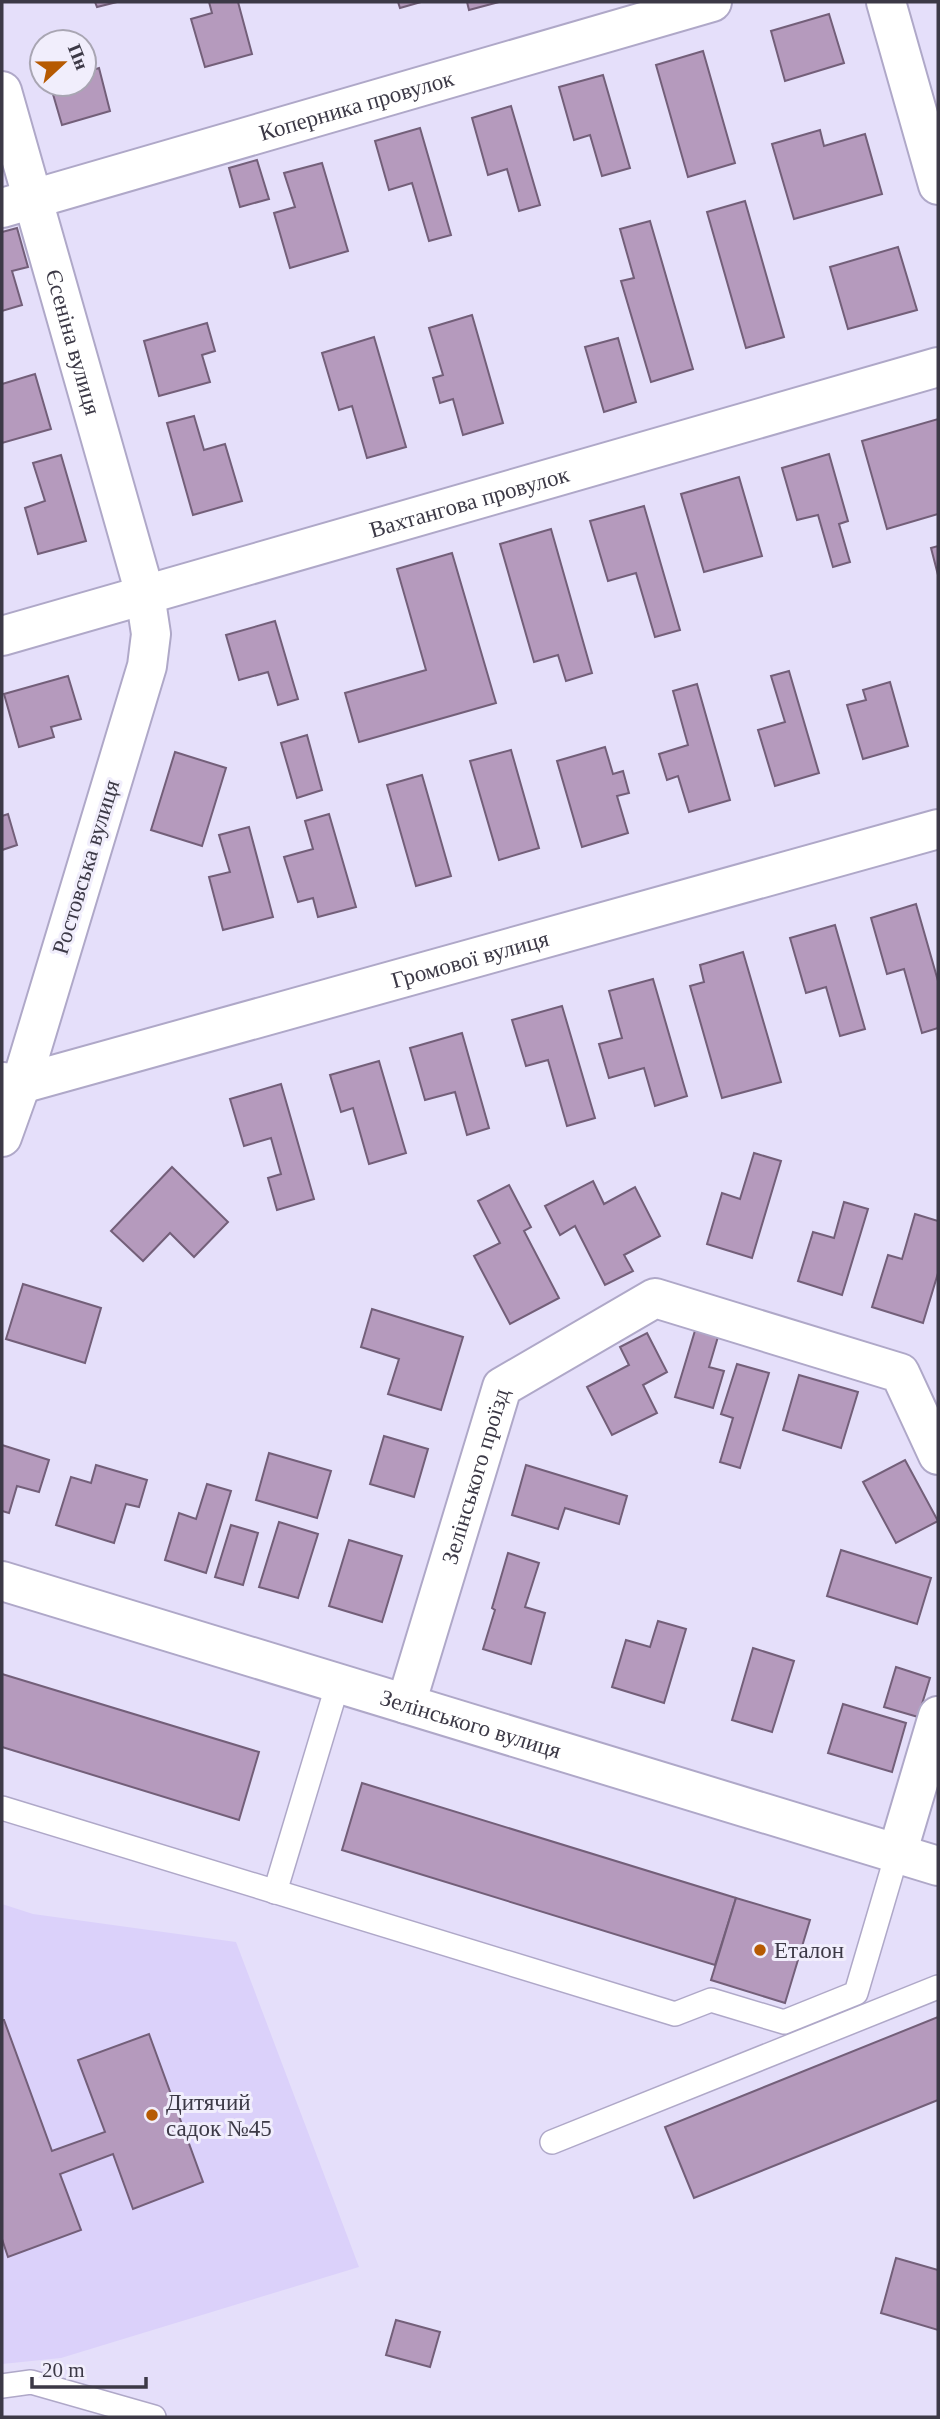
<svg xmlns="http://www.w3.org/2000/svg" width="940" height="2419" viewBox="0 0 940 2419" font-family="Georgia,serif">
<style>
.built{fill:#dbd1fa}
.building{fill:#b59abd;stroke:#735f79;stroke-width:2}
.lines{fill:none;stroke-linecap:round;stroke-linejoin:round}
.lane-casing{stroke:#afa8c8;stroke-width:26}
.street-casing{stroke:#afa8c8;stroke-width:42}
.lane{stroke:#fff;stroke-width:23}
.street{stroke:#fff;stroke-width:38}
.poi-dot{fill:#b65a02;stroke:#f1eefc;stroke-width:2.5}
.labels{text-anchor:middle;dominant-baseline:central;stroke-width:6;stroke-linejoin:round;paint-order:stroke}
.street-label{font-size:23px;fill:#3c3946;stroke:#f1eefc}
.poi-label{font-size:23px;fill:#3c3946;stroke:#f1eefc;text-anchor:start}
</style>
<rect width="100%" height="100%" fill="#e5dffa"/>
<path class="built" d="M 2,1904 L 33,1914 L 236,1942 L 359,2267 L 61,2358 L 2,2364 Z"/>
<g class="building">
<path d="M 95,2 L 117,2 L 97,7 Z"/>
<path d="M 209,2 L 238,2 L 252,54 L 205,67 L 191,19 L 212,13 Z"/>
<path d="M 398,2 L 421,2 L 400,8 Z"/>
<path d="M 467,2 L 499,2 L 469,10 Z"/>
<path d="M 829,14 L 844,63 L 785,81 L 771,31 Z"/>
<path d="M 703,51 L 735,163 L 688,177 L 656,65 Z"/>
<path d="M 99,68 L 110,111 L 62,125 L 50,84 L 84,84 L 84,73 Z"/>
<path d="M 603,75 L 630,168 L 602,176 L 590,135 L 574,140 L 559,87 Z"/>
<path d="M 511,106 L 540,205 L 519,211 L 507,169 L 488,175 L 472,118 Z"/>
<path d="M 420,128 L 451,235 L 429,241 L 412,183 L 389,190 L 375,141 Z"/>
<path d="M 820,130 L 824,146 L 865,134 L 882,194 L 794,219 L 772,144 Z"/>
<path d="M 257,160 L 269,199 L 240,207 L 229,168 Z"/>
<path d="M 322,163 L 348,251 L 290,268 L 274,213 L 295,207 L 284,173 Z"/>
<path d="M 745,201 L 784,337 L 746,348 L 707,212 Z"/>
<path d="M 650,221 L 693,369 L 651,382 L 621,281 L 634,278 L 620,229 Z"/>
<path d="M 17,228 L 28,267 L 12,271 L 22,305 L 2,311 L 2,232 Z"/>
<path d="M 898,247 L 917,310 L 848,329 L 830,267 Z"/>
<path d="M 472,315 L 503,423 L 463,435 L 453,399 L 440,403 L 433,378 L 443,375 L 429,328 Z"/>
<path d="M 207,323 L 215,351 L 202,355 L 210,382 L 159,396 L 144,341 Z"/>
<path d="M 374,337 L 406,447 L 367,458 L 352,406 L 339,410 L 322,353 Z"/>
<path d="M 618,338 L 636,402 L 604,412 L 585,347 Z"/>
<path d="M 35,374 L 51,429 L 2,443 L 2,384 Z"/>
<path d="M 194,416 L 204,450 L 225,444 L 242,501 L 193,515 L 167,423 Z"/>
<path d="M 938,419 L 938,514 L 887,529 L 862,441 Z"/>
<path d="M 829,454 L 848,521 L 839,524 L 850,562 L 833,567 L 818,515 L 797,520 L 782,468 Z"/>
<path d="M 61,455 L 86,541 L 38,554 L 25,508 L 45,501 L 33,463 Z"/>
<path d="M 739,477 L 762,556 L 704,572 L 681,494 Z"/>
<path d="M 644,506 L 680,630 L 655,637 L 636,573 L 608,581 L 590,521 Z"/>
<path d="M 551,529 L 592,673 L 566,681 L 558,655 L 534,662 L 500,544 Z"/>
<path d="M 938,546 L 938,575 L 931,548 Z"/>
<path d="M 452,553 L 496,703 L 359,742 L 345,693 L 426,670 L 397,569 Z"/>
<path d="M 275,621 L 298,699 L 278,705 L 268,672 L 239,680 L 226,635 Z"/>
<path d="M 789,671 L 819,773 L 775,786 L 758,730 L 785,722 L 771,676 Z"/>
<path d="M 68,676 L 81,719 L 51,727 L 54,737 L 19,747 L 4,694 Z"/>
<path d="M 890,682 L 908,746 L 863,759 L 847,705 L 866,700 L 863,690 Z"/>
<path d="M 697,684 L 730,800 L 689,812 L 678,776 L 667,780 L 659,754 L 688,745 L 673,691 Z"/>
<path d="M 307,735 L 322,790 L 297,798 L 281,743 Z"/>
<path d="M 605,747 L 613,774 L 623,771 L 629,793 L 617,796 L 628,833 L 582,847 L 557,761 Z"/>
<path d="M 511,750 L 539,848 L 499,860 L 470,761 Z"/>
<path d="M 175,752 L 226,768 L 202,846 L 151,830 Z"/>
<path d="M 422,775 L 451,876 L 416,886 L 387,785 Z"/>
<path d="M 8,814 L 17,845 L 2,850 L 2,816 Z"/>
<path d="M 329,814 L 356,907 L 318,917 L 313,898 L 298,902 L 284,857 L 313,849 L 305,821 Z"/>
<path d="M 249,827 L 273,917 L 223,930 L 209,877 L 230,872 L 219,835 Z"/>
<path d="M 916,904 L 938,981 L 938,1028 L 922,1033 L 904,969 L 887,974 L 871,918 Z"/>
<path d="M 835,925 L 865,1029 L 840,1036 L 826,987 L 806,993 L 790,938 Z"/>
<path d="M 743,952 L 781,1082 L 722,1098 L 690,986 L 704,982 L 700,965 Z"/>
<path d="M 653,979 L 687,1096 L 655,1106 L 644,1068 L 609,1078 L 599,1044 L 622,1038 L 609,991 Z"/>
<path d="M 562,1006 L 595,1118 L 567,1126 L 548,1060 L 526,1066 L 512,1020 Z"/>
<path d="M 462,1033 L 489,1128 L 467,1135 L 455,1092 L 425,1100 L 410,1048 Z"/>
<path d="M 379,1061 L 406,1153 L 369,1164 L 353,1108 L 341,1112 L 330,1075 Z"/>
<path d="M 281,1084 L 314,1199 L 277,1210 L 268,1178 L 281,1174 L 271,1138 L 244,1146 L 230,1099 Z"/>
<path d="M 754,1153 L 781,1161 L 752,1258 L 707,1244 L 722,1193 L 740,1199 Z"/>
<path d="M 172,1167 L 228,1222 L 194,1257 L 170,1233 L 143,1261 L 111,1231 Z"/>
<path d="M 593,1181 L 604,1204 L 635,1187 L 660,1236 L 624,1255 L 633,1271 L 605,1285 L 575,1226 L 560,1235 L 545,1206 Z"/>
<path d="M 509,1185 L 531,1227 L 524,1231 L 559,1298 L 510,1324 L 474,1256 L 500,1243 L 478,1201 Z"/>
<path d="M 844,1202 L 868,1209 L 842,1295 L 798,1281 L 813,1232 L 834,1238 Z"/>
<path d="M 915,1214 L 938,1221 L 938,1273 L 923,1323 L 872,1307 L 888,1255 L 902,1259 Z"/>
<path d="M 23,1284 L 101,1308 L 85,1363 L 6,1339 Z"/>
<path d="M 372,1309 L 463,1337 L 441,1410 L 388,1394 L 399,1359 L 361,1347 Z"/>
<path d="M 697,1324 L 720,1330 L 709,1367 L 724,1371 L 713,1408 L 675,1397 Z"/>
<path d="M 647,1333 L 667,1372 L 643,1385 L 657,1413 L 612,1435 L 587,1387 L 629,1365 L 620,1347 Z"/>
<path d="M 737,1364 L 769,1373 L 740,1468 L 720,1462 L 733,1418 L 721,1414 Z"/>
<path d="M 799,1375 L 858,1392 L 841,1448 L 783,1430 Z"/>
<path d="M 384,1436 L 428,1449 L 414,1497 L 370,1484 Z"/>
<path d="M 2,1445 L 49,1460 L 39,1492 L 17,1486 L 9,1513 L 2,1511 Z"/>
<path d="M 269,1453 L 331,1471 L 317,1518 L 256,1500 Z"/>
<path d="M 905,1460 L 938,1521 L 896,1543 L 863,1482 Z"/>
<path d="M 96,1465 L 147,1480 L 139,1507 L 126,1504 L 114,1543 L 56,1525 L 71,1477 L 91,1483 Z"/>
<path d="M 526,1465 L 627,1496 L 619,1524 L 565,1508 L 558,1529 L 512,1515 Z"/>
<path d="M 207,1484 L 231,1491 L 206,1573 L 165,1560 L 179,1513 L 196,1519 Z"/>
<path d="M 279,1522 L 318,1534 L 298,1598 L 259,1587 Z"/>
<path d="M 231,1525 L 258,1533 L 243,1585 L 215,1577 Z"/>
<path d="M 349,1540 L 402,1556 L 382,1622 L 329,1606 Z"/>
<path d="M 841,1550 L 931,1578 L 917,1624 L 827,1596 Z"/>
<path d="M 508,1553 L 539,1563 L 525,1607 L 545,1613 L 531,1664 L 483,1649 L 495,1610 L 492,1608 Z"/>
<path d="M 658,1621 L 686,1629 L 664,1703 L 612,1687 L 626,1640 L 650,1647 Z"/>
<path d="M 753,1648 L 794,1661 L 772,1732 L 732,1720 Z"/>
<path d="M 896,1667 L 930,1678 L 918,1717 L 884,1707 Z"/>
<path d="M 2,1674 L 259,1752 L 239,1820 L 2,1747 Z"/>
<path d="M 843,1704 L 906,1723 L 892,1772 L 828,1753 Z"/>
<path d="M 362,1783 L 736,1898 L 715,1965 L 342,1850 Z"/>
<path d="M 736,1898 L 810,1920 L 785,2003 L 711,1980 Z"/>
<path d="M 938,2017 L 938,2100 L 694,2198 L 665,2127 Z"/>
<path d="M 2,2020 L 4,2020 L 52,2151 L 105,2132 L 78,2060 L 149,2034 L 203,2182 L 133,2209 L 113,2154 L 60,2174 L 81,2230 L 8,2257 L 2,2239 Z"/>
<path d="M 896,2258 L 938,2270 L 938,2330 L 881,2313 Z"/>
<path d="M 396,2320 L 440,2332 L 430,2367 L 386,2355 Z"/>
</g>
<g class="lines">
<g class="lane-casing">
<g id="lane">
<path d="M 2,1808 L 675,2014 L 711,2000 L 784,2022 L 856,1993 L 897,1854"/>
<path d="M 275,1892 L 338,1683"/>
<path d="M 552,2142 L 938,1987"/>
<path d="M 2,2386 L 31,2382 L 154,2417"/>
</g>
</g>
<g class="street-casing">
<g id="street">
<path d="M 886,2 L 938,185"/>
<path id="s1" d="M 2,91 L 145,594 L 151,634 L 147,666 L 21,1084 L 2,1137"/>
<path id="s2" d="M 2,208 L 712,2"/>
<path id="s3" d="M 2,636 L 938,367"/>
<path id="s4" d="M 2,1082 L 21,1084 L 938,829"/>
<path id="s5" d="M 2,1581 L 938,1866"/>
<path id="s6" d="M 406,1704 L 502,1387 L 655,1298 L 900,1373 L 938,1455"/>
<path d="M 897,1854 L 938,1716"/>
</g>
</g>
<use href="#lane" class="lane"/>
<use href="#street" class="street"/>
</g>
<g class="poi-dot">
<circle cx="760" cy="1950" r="7"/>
<circle cx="152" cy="2115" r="7"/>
</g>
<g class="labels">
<g class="street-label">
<text stroke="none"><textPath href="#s2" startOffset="369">Коперника провулок</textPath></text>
<text stroke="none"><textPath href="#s1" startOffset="261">Єсеніна вулиця</textPath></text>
<text stroke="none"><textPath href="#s3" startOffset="486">Вахтангова провулок</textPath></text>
<text transform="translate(86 867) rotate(-73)">Ростовська вулиця</text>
<text stroke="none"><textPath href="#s4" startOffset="485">Громової вулиця</textPath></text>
<text stroke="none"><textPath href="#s6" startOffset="238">Зелінського проїзд</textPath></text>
<text stroke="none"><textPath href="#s5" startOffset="490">Зелінського вулиця</textPath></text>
</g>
<g class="poi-label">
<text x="774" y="1950">Еталон</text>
<text x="166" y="2102">Дитячий<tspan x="166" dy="26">садок №45</tspan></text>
</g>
</g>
<rect width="940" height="2419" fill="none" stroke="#3c3946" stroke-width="7"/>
<g transform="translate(63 63) rotate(68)"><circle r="33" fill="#f1eefc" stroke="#a9a6b3" stroke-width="2"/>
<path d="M0-5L12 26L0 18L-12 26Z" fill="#b65a02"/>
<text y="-10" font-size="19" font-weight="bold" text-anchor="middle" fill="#3c3946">Пн</text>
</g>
<path d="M32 2377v10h114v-10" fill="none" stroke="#3c3946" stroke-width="3.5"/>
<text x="42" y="2377" font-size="21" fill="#3c3946" stroke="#f1eefc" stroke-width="5" paint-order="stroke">20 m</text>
</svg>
